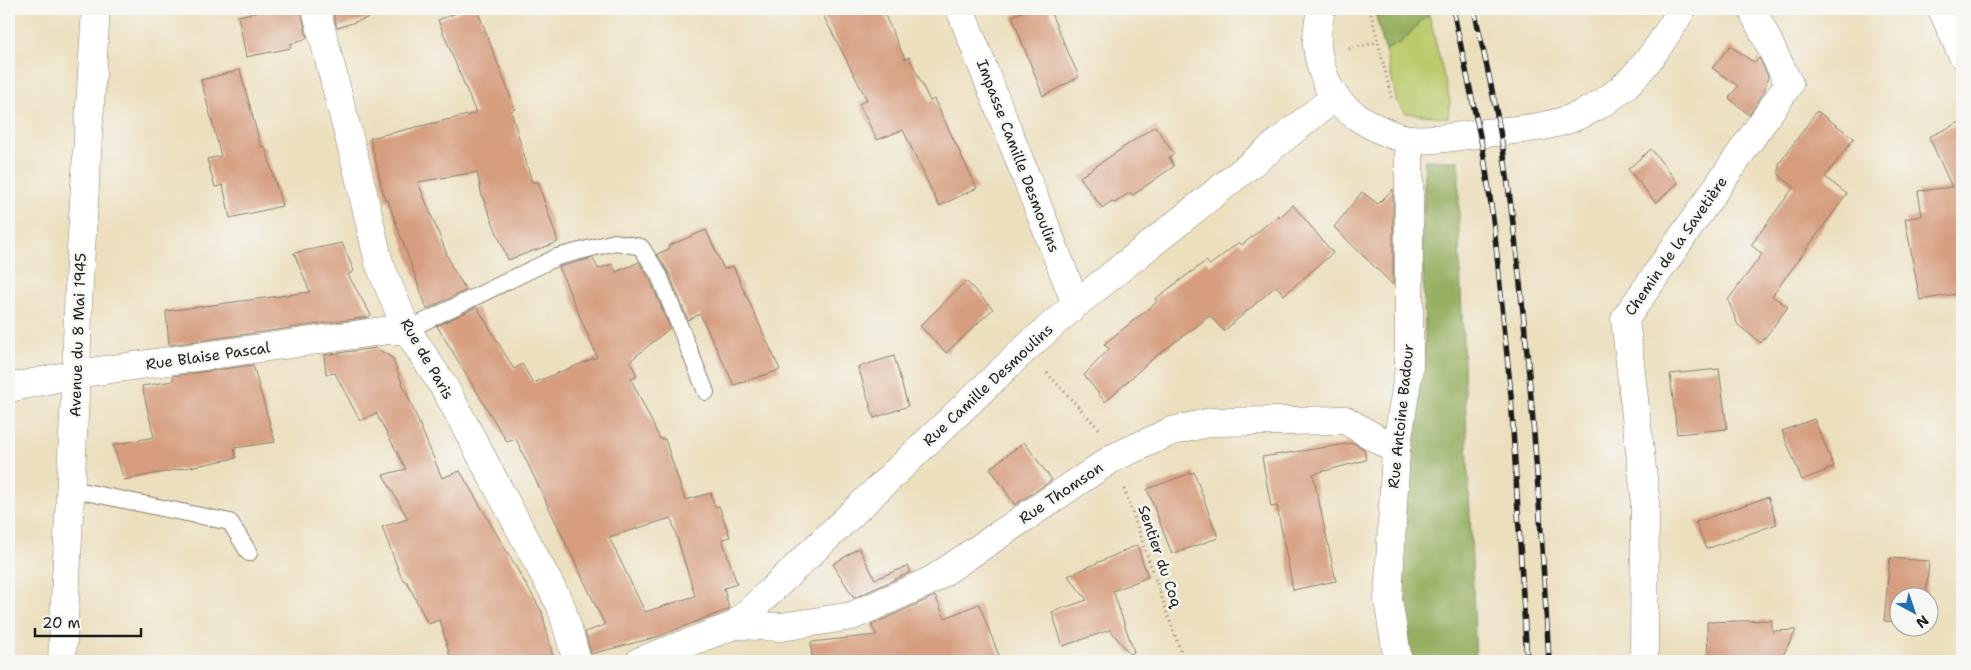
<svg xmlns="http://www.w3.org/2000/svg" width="1971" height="670" viewBox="0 0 1971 670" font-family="'Shantell Sans',sans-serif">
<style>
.green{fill:#bcca6c;stroke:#6c7344}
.forest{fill:#95ae60;stroke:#58653e}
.building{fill:#d69d7e;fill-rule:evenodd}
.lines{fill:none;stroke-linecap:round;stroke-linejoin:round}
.service-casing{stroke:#847e6d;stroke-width:18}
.minor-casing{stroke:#847e6d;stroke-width:29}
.tertiary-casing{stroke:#847e6d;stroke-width:29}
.secondary-casing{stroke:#847e6d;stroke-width:29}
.path{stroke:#847e6d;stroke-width:3;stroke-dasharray:1 4;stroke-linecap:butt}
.service{stroke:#fff;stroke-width:16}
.minor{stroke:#fff;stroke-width:28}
.tertiary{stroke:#fff;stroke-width:28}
.secondary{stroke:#fff;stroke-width:28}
.rail-casing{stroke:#1c1c1c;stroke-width:5.5}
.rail{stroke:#f6f6f2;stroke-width:4;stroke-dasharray:11;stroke-linecap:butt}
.labels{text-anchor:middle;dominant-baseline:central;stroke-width:5;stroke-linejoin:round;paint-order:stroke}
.street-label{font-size:15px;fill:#1c1c1c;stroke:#f6f6f2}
</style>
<rect width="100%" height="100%" fill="#f6f6f2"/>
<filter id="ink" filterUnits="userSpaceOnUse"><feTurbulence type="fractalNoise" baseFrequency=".02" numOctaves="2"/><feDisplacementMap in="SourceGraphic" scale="10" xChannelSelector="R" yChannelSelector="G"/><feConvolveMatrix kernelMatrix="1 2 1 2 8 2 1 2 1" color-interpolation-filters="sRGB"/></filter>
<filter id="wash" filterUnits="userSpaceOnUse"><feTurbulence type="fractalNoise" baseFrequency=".0096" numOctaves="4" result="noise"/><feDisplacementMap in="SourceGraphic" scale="20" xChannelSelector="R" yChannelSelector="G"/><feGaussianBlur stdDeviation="1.12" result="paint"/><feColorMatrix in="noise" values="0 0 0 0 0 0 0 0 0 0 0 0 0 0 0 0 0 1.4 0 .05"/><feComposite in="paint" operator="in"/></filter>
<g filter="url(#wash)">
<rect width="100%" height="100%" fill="#ecdfbe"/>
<path class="green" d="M 1429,15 L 1450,101 L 1448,118 L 1406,113 L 1397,102 L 1385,50 L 1402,42 L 1422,20 Z"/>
<g class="forest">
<path d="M 1374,9 L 1427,9 L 1429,15 L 1422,20 L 1402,42 L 1385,50 Z"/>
<path d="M 1425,160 L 1459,161 L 1459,241 L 1476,661 L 1408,661 L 1399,595 L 1408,457 L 1425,337 L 1422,237 Z"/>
</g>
<g id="blocks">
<g class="building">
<path d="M 269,9 L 301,9 L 307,38 L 290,44 L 291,48 L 246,57 L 238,16 Z"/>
<path d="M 332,9 L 378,9 L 379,14 L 337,28 Z"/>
<path d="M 467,9 L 477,9 L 515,109 L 511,111 L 532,182 L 538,182 L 558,242 L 508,260 L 482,196 L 477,172 L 418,182 L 452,267 L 466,290 L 427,309 L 388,201 L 385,200 L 370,138 L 476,113 L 438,20 Z"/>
<path d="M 820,9 L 882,9 L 905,59 L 909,57 L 930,101 L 934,99 L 977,188 L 939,206 L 903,130 L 877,140 L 859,104 L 867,100 Z"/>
<path d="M 1029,9 L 1049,9 L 1079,77 L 1043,96 L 1012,16 Z"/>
<path d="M 1730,46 L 1755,63 L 1759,58 L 1768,76 L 1764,92 L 1749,115 L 1729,98 L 1738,86 L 1712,68 Z"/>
<path d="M 240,70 L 261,147 L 265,146 L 282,206 L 230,218 L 223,185 L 215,187 L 207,159 L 221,156 L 201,80 Z"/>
<path d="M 1817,111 L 1854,138 L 1825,177 L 1847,194 L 1772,296 L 1788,307 L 1761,343 L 1738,325 L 1728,300 L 1762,254 L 1751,245 L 1794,187 L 1779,175 L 1779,164 Z"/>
<path d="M 1962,121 L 1962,293 L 1920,300 L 1905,219 L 1922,216 L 1918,191 L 1952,187 L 1929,137 Z"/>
<path d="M 1155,126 L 1174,154 L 1169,157 L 1174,166 L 1133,195 L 1129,193 L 1115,203 L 1112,201 L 1102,208 L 1080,177 Z"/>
<path d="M 1651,149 L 1678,183 L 1656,203 L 1628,169 Z"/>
<path d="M 1393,189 L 1393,285 L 1334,227 L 1362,192 L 1378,204 Z"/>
<path d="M 1293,205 L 1333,253 L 1284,295 L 1276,286 L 1224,331 L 1210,316 L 1151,360 L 1105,402 L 1084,375 L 1109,349 L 1104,344 L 1157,302 L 1155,299 L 1206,261 L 1210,265 L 1239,242 L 1242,245 L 1278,215 L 1279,218 Z"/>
<path d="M 706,230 L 724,269 L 733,266 L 780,370 L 734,385 L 700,314 L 688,320 L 668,271 L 657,254 L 669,249 L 668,246 Z"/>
<path d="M 342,243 L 354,271 L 348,275 L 371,315 L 369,317 L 169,345 L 166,311 L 310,292 L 294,253 Z"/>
<path d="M 593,258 L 598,269 L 612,264 L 616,272 L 639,262 L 650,280 L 670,328 L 630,361 L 637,376 L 631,379 L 660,439 L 665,439 L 685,500 L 711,493 L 715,507 L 719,506 L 730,537 L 722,539 L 737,584 L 724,588 L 729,609 L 657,637 L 591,654 L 585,632 L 605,625 L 516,439 L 507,442 L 437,326 L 477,307 L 514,369 L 522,364 L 533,383 L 597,357 L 559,267 ZM 671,518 L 695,596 L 645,612 L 609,537 Z"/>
<path d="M 966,281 L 993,309 L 946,353 L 920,326 Z"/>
<path d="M 376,348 L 394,359 L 394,363 L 442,478 L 460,471 L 542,612 L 554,661 L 451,661 L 440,620 L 428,624 L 407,582 L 402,579 L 382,527 L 408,519 L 383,475 L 406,469 L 376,413 L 360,421 L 335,373 L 326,374 L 324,355 Z"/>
<path d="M 894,356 L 908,406 L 874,418 L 858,367 Z"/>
<path d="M 253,365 L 275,442 L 234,448 L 236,458 L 124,480 L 113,445 L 154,437 L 142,386 L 173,381 L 173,376 Z"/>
<path d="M 1719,369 L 1727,429 L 1677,434 L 1670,374 Z"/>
<path d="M 1814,419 L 1834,467 L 1802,480 L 1782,431 Z"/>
<path d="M 1024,442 L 1052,480 L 1015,505 L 990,468 Z"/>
<path d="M 1353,443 L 1364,449 L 1366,460 L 1313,474 L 1336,581 L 1293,590 L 1277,506 L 1271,507 L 1262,457 Z"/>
<path d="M 1194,472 L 1218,538 L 1172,554 L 1147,489 Z"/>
<path d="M 1768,497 L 1777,524 L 1706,549 L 1696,522 Z"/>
<path d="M 1137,545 L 1148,577 L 1113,591 L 1134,652 L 1130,654 L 1110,630 L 1063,646 L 1052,612 L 1087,600 L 1068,576 Z"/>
<path d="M 859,548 L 875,579 L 908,566 L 911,572 L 854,598 L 833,564 Z"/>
<path d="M 1890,558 L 1929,561 L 1926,598 L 1898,598 L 1898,622 L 1884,621 Z"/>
<path d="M 935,596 L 945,618 L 979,604 L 1001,661 L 812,661 L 811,642 L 877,635 L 871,625 Z"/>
<path d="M 1772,620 L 1772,631 L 1796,630 L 1781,659 L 1708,661 L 1707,622 Z"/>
</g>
</g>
</g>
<g filter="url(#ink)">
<use href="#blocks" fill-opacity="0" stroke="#847e6d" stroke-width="1"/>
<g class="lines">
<g class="service-casing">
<g id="service">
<path d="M 407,330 L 557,257 L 615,242 L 641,247 L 659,275 L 706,392"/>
<path d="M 71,489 L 230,522 L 249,553"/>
</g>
</g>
<g class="minor-casing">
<g id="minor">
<path d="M 316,9 L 358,172 L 379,263 L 407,330 L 446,390 L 561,606 L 577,661"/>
<path d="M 960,9 L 1076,304"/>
<path d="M 76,374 L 389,330 L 407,330"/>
<path d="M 735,625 L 781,627 L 852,616 L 932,580 L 1113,458 L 1172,431 L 1212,422 L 1345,420 L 1396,450"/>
<path d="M 1644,659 L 1645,496 L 1625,319 L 1789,84 L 1752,9"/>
<path d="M 640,661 L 735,625 L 1025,349 L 1076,304 L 1335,97"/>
<path d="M 1398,661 L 1388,600 L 1396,450 L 1409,369 L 1409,139"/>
</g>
</g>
<g class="tertiary-casing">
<g id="tertiary">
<path d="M 1321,9 C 1319,21 1316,35 1317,47 C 1319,62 1325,84 1335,97 C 1348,115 1386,136 1409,139 C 1431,142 1463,135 1485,133 C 1524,129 1557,128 1592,109 C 1633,88 1659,48 1682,9"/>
<path d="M 1942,9 L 1962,54"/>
<path d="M 9,388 L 76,374"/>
</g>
</g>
<g class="secondary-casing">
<path id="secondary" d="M 62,661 L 76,374 L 79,282 L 96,9"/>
</g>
<g class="path">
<path d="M 1370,9 L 1392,100"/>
<path d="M 1349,49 L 1378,42"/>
<path d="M 1047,373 L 1099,429"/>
<path d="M 1124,489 L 1184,661"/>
</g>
<use href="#service" class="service"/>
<use href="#minor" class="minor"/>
<use href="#tertiary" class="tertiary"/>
<use href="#secondary" class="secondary"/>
<g class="rail-casing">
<g id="rail">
<path d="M 1453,9 L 1483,150 L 1494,226 L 1511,395 L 1527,661"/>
<path d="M 1474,9 C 1484,55 1496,102 1503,149 C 1528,319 1539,490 1549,661"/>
</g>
</g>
<use href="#rail" class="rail"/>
</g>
</g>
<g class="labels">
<g class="street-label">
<text transform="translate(1018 156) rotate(69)">Impasse Camille Desmoulins</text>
<text transform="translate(1676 246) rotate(-55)">Chemin de la Savetière</text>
<text transform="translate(78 335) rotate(-88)">Avenue du 8 Mai 1945</text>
<text transform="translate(208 356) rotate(-8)">Rue Blaise Pascal</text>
<text transform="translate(427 359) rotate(60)">Rue de Paris</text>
<text transform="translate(988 385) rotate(-43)">Rue Camille Desmoulins</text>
<text transform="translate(1401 416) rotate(-84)">Rue Antoine Badour</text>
<text transform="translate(1061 493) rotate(-34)">Rue Thomson</text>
<text transform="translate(1160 556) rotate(71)">Sentier du Coq</text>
</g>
</g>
<rect width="1971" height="670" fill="none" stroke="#f6f6f2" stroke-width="30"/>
<g transform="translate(1914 612) rotate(140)"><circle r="24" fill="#f6f6f2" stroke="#9f9f9c"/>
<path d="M0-4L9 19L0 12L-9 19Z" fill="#1f6fb2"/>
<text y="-8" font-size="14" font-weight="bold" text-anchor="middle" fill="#1c1c1c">N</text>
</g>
<path d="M35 628v8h106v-8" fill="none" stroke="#1c1c1c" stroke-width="2.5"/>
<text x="42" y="628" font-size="15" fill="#1c1c1c" stroke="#f6f6f2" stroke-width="4" paint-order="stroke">20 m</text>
</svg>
